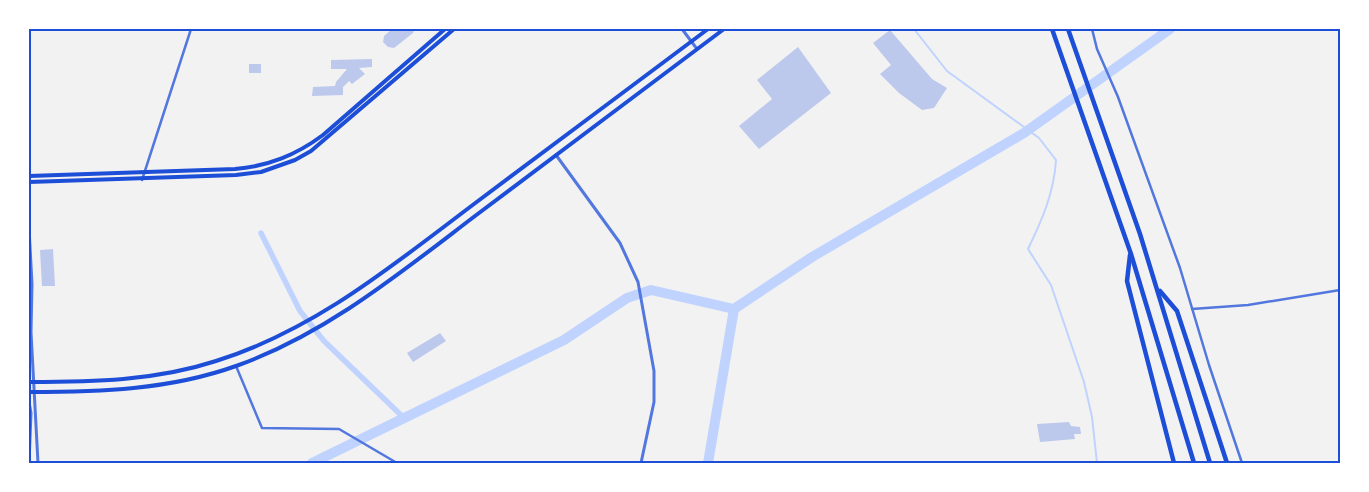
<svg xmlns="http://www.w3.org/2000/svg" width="1369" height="492" viewBox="0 0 1369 492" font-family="Quicksand,sans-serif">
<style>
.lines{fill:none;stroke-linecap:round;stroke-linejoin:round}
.stream{stroke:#bfd3fe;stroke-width:2}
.canal{stroke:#bfd3fe;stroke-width:5.5}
.river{stroke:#bfd3fe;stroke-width:10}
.building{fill:#bdc9ec}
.minor{stroke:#5277de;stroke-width:2.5}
.tertiary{stroke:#5277de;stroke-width:3}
.secondary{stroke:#1d4ed8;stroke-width:4}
.primary{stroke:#1d4ed8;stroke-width:4}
.motorway{stroke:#1d4ed8;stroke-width:4.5}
.neatline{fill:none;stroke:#1d4ed8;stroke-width:2}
</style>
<rect width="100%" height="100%" fill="#f2f2f2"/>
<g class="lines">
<path class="stream" d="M 914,29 L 947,71 L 1039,138 L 1056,160 C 1054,193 1042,220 1028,249 L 1051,285 L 1084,382 L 1092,417 L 1097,463"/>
<path class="canal" d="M 261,233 L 300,311 L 324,341 L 404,418"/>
<g class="river">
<path d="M 312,463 L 564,340 L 627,298 L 651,290 L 734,309 L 812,257 L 1024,133 L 1170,29"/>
<path d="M 708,463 L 734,309"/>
</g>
</g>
<g class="building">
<path d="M 392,29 L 415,29 L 413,33 L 394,48 L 388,47 L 383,42 L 384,36 Z"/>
<path d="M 890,30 L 932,79 L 947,88 L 934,108 L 922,110 L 899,93 L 880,74 L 891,65 L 873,43 Z"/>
<path d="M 798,47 L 831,93 L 759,149 L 739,126 L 772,99 L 757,80 Z"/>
<path d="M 372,59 L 372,67 L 359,68 L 365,74 L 352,84 L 349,81 L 343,87 L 343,95 L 312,96 L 313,87 L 335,86 L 336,82 L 347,69 L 331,69 L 331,60 Z"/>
<rect x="249" y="64" width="12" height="9"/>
<path d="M 53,249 L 55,286 L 42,286 L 40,250 Z"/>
<path d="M 440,333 L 446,341 L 413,362 L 407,353 Z"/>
<path d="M 1069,422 L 1071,426 L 1080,427 L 1081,434 L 1074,434 L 1075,439 L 1040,442 L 1037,424 Z"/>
</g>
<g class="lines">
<g class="minor">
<path d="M 1092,29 L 1097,49 L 1118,97 L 1180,268 L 1209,365 L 1242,463"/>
<path d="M 142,180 L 191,29"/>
<path d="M 1192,309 L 1248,305 L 1340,290"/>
<path d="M 236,366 L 262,428 L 339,429 L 397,463"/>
</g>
<g class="tertiary">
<path d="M 682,29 L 697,49"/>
<path d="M 556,155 L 620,243 L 638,282 L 654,371 L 654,402 L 641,463"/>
<path d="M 29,228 L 32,284 L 31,332 L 38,463"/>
<path d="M 29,402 L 31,413 L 29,463"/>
</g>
<g class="secondary">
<path d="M 29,176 L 235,169 C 269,166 296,155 323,135 L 445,29"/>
<path d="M 29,182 L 236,175 L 261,172 L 295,160 L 311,151 L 454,29"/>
</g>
<g class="primary">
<path d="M 29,382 C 92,382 155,381 216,361 C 315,330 393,265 474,204 C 552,146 630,87 708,29"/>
<path d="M 29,392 C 99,392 169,390 236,366 C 326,334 400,273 475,216 C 558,154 641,91 724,29"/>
</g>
<g class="motorway">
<path d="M 1052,29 L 1131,254 L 1194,463"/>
<path d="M 1068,29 L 1140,234 L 1210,463"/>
<path d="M 1130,255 L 1127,281 L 1174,463"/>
<path d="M 1160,291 L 1177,311 L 1227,463"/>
</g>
</g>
<rect width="1369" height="492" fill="none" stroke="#ffffff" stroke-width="60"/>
<rect x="30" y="30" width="1309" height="432" class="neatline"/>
</svg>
